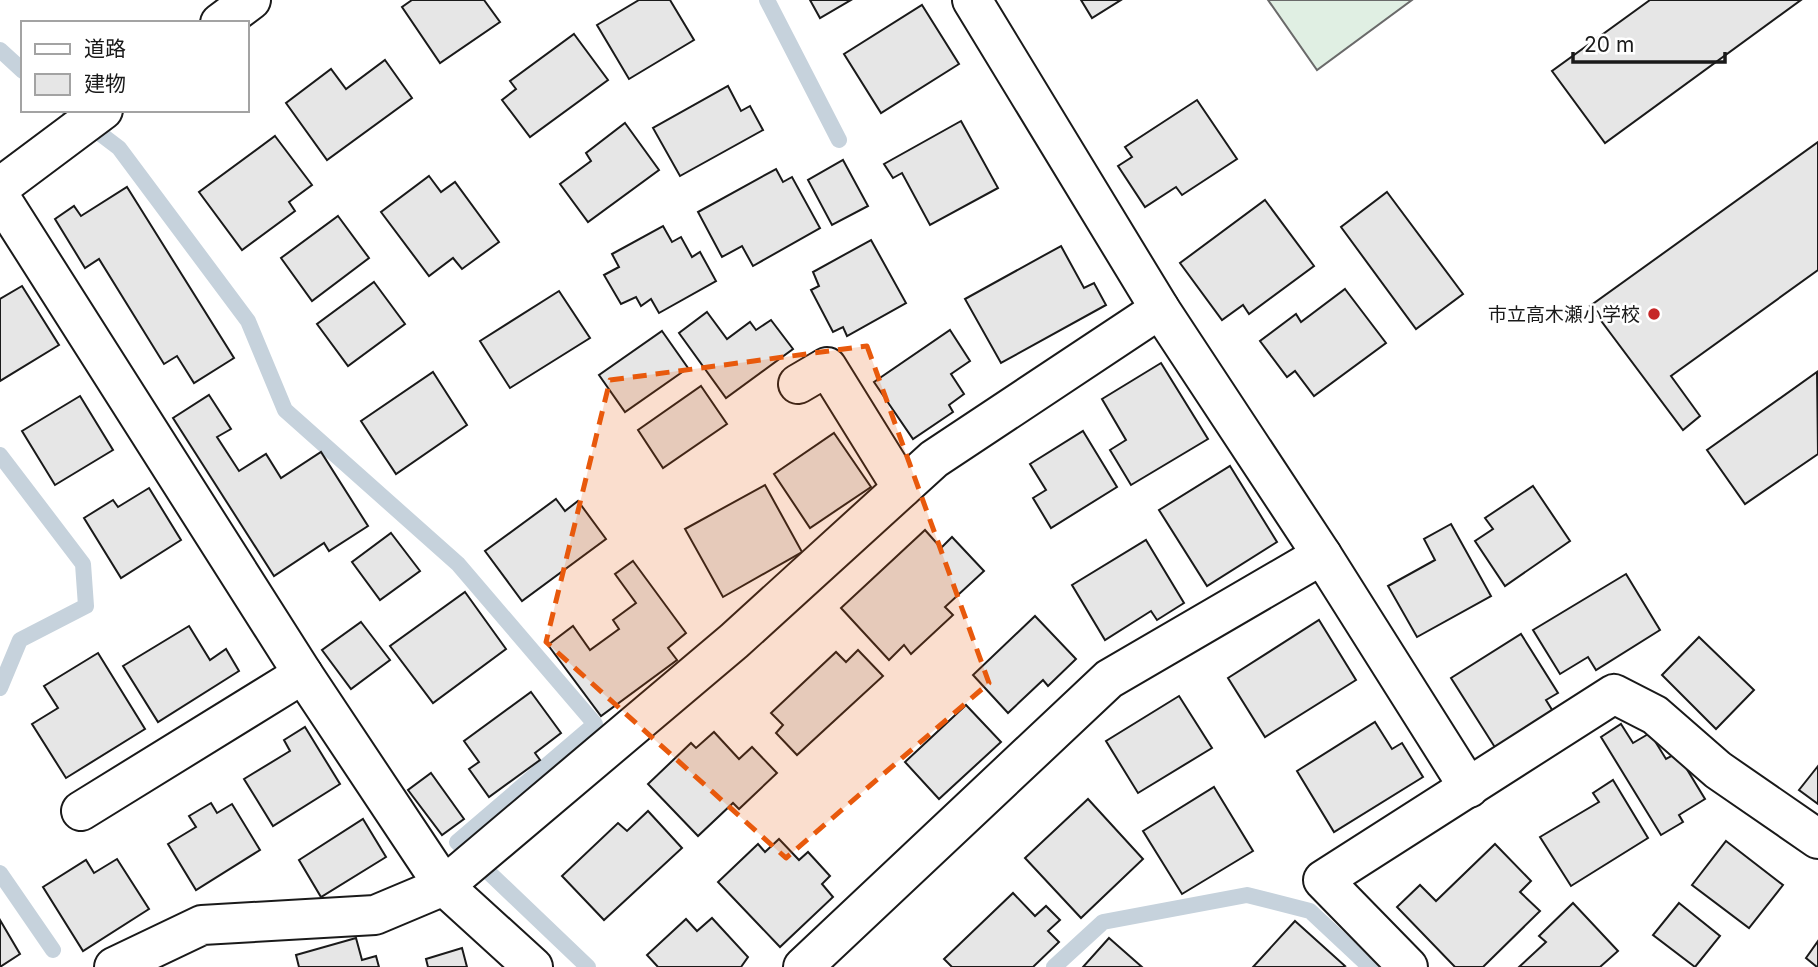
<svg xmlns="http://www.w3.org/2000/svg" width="1818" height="967" viewBox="0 0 1818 967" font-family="Inter,'Noto Sans JP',sans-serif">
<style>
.green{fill:#e0efe3;stroke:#6a6a6a;stroke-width:2}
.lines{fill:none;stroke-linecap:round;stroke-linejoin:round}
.stream{stroke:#c6d2dc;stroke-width:16}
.building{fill:#e6e6e6;stroke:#1a1a1a;stroke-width:2}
.street-casing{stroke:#1a1a1a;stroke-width:42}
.street{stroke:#fff;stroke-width:38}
.marked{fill:#e8590c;fill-opacity:0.2;stroke:#e8590c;stroke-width:5;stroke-dasharray:14 9;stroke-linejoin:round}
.poi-dot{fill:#c62828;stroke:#fff;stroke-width:2.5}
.labels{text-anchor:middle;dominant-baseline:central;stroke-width:5;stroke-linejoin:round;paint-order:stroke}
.poi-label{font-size:19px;fill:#1a1a1a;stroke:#fff;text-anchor:end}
</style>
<rect width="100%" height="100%" fill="#fff"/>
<path class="green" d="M 1268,0 L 1412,0 L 1317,70 Z"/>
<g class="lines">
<g class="stream">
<path d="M 767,0 L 839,140"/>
<path d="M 0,50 L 23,71"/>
<path d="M 69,110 L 119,148 L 248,321 L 285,410 L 458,564 L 595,724 L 457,842 L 588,967"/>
<path d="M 0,455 L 83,564 L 86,606 L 20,640 L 0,688"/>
<path d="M 0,873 L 53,950"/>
<path d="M 1054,967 L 1103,922 L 1247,895 L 1310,911 L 1370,967"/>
</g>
</g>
<g class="building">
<path d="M 412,0 L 484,0 L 500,22 L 440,63 L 402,7 Z"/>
<path d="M 639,0 L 670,0 L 694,40 L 629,79 L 597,25 Z"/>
<path d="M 810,0 L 851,0 L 820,18 Z"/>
<path d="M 1081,0 L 1121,0 L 1092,18 Z"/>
<path d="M 1650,0 L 1801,0 L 1605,143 L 1552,71 Z"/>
<path d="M 922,5 L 959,64 L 881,113 L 844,54 Z"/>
<path d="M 574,34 L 608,80 L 530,137 L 502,100 L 516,89 L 510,81 Z"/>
<path d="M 385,60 L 412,98 L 327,160 L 286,103 L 331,69 L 346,89 Z"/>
<path d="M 728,86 L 741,111 L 750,106 L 763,130 L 680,176 L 653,128 Z"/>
<path d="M 1197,100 L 1237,159 L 1182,195 L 1176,187 L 1145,207 L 1118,166 L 1132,157 L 1125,147 Z"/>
<path d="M 961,121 L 998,188 L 930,225 L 902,173 L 893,178 L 884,164 Z"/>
<path d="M 625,123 L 659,170 L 588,222 L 560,184 L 591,161 L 586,153 Z"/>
<path d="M 275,136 L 312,185 L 289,202 L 295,211 L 242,250 L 199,192 Z"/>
<path d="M 1818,142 L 1818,270 L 1671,376 L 1700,416 L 1683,430 L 1590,306 Z"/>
<path d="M 843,160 L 868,206 L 832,225 L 808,180 Z"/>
<path d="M 776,169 L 783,182 L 792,177 L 820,228 L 753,266 L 742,246 L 722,257 L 698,212 Z"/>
<path d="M 429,176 L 441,192 L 455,182 L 499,242 L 462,269 L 453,258 L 429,276 L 381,212 Z"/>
<path d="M 127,187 L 234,358 L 194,383 L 177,356 L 164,364 L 99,259 L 85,268 L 55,219 L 74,206 L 81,216 Z"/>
<path d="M 1387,192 L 1463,294 L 1416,329 L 1341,227 Z"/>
<path d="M 1265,200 L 1314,266 L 1249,314 L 1243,305 L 1222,320 L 1180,263 Z"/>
<path d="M 338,216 L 369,258 L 312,301 L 281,258 Z"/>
<path d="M 663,226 L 672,242 L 681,237 L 692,257 L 700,252 L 716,281 L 659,313 L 651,299 L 641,306 L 636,297 L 621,304 L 604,275 L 619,267 L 612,254 Z"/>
<path d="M 871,240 L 906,303 L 847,336 L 843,327 L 833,332 L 811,290 L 819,286 L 813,272 Z"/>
<path d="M 1061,246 L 1084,288 L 1094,283 L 1106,305 L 1001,363 L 965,299 Z"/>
<path d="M 374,282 L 405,324 L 348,366 L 317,324 Z"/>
<path d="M 22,286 L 59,345 L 0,381 L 0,299 Z"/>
<path d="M 1345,289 L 1386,343 L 1314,396 L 1295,371 L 1287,377 L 1260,341 L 1296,314 L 1301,322 Z"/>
<path d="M 559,291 L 590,338 L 510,388 L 480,341 Z"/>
<path d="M 707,312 L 727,339 L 750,322 L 756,330 L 771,320 L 793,349 L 726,398 L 679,333 Z"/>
<path d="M 950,330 L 970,361 L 951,374 L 964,394 L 949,405 L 953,412 L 913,439 L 874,382 Z"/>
<path d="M 662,331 L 688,368 L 625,412 L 599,375 Z"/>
<path d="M 1161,363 L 1208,439 L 1131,485 L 1110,450 L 1126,440 L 1102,399 Z"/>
<path d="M 433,372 L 467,425 L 396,474 L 361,421 Z"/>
<path d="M 1817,372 L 1818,454 L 1745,504 L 1707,450 Z"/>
<path d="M 701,386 L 727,424 L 663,468 L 638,430 Z"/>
<path d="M 209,395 L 231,429 L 217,437 L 239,471 L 266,454 L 281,478 L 321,452 L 368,526 L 329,551 L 324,543 L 274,576 L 173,418 Z"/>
<path d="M 80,396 L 113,450 L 55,485 L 22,431 Z"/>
<path d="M 1083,431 L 1117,487 L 1051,528 L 1033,498 L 1046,490 L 1030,464 Z"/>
<path d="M 834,433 L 871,487 L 810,528 L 774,474 Z"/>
<path d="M 1230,466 L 1277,542 L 1207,586 L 1159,510 Z"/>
<path d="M 765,485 L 802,552 L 723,597 L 685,529 Z"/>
<path d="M 1533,486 L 1570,541 L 1505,586 L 1475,541 L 1493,529 L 1485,518 Z"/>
<path d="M 149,488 L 181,540 L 121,578 L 84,518 L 113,500 L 118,507 Z"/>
<path d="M 556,499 L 565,511 L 578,501 L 606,539 L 522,601 L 485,551 Z"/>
<path d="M 1451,524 L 1491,596 L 1417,637 L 1388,586 L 1435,560 L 1424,539 Z"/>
<path d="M 925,530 L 941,548 L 952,537 L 984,571 L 945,607 L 953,615 L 911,654 L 904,645 L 889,660 L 841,608 Z"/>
<path d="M 391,533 L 420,571 L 380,600 L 352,562 Z"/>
<path d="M 1146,540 L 1184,603 L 1157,620 L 1151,611 L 1105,640 L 1072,585 Z"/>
<path d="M 633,561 L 686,633 L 668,648 L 677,660 L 601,716 L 548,645 L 573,626 L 590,650 L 619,629 L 613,620 L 636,603 L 615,574 Z"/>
<path d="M 1626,574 L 1660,630 L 1596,670 L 1588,657 L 1560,674 L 1533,630 Z"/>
<path d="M 465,592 L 506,649 L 433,703 L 390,646 Z"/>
<path d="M 1035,616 L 1076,659 L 1048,686 L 1043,680 L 1008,713 L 973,675 Z"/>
<path d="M 1319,620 L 1356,680 L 1265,737 L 1228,678 Z"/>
<path d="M 361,622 L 390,660 L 351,689 L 322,650 Z"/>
<path d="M 189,626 L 210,660 L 226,649 L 239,671 L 158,722 L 123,666 Z"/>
<path d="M 1521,634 L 1558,693 L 1546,700 L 1554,713 L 1496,749 L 1451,678 Z"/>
<path d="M 1699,637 L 1754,690 L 1716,729 L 1662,675 Z"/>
<path d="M 858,650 L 883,676 L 797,755 L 776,733 L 783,725 L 771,713 L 836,652 L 846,662 Z"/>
<path d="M 98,653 L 145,729 L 66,778 L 32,724 L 58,708 L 44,686 Z"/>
<path d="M 531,692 L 561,733 L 535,753 L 540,760 L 489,797 L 469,769 L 479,762 L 464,741 Z"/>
<path d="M 1179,696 L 1212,748 L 1138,793 L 1106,741 Z"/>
<path d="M 966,705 L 1001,742 L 939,799 L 905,762 Z"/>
<path d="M 1375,722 L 1392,749 L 1402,743 L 1423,777 L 1334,832 L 1297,771 Z"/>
<path d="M 1621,724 L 1633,743 L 1650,733 L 1666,759 L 1677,753 L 1705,799 L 1679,815 L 1683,822 L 1661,835 L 1601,737 Z"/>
<path d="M 305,727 L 340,784 L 273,826 L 244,779 L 290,751 L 284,740 Z"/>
<path d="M 714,732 L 739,759 L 752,747 L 777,773 L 739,809 L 733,803 L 698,836 L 648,784 L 691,743 L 696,748 Z"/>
<path d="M 1818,766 L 1818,804 L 1799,790 Z"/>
<path d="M 431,773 L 464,819 L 442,835 L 408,790 Z"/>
<path d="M 1613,780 L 1648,838 L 1571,886 L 1540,837 L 1599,802 L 1593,793 Z"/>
<path d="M 1214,787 L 1253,851 L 1182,894 L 1143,831 Z"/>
<path d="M 1088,799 L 1143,859 L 1081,918 L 1025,858 Z"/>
<path d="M 211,803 L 217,813 L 232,804 L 260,850 L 196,890 L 168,844 L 196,827 L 189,816 Z"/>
<path d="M 648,811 L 682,848 L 604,920 L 562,876 L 618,823 L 627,831 Z"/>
<path d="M 363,819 L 386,857 L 321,897 L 299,860 Z"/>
<path d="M 779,839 L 799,860 L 808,852 L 830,876 L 822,884 L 833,897 L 780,947 L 718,882 L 758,844 L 765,852 Z"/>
<path d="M 1726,841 L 1783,885 L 1749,928 L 1692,885 Z"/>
<path d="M 1495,844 L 1531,881 L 1520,892 L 1540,911 L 1483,967 L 1455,967 L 1397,907 L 1420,885 L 1436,901 Z"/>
<path d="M 117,859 L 149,909 L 83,951 L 43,887 L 86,860 L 94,873 Z"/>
<path d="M 1013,893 L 1035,916 L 1046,906 L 1060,920 L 1048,931 L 1059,942 L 1033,967 L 952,967 L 944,959 Z"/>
<path d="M 1573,903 L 1618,951 L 1600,967 L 1519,967 L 1546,942 L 1539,936 Z"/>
<path d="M 1679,903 L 1720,936 L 1695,967 L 1653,935 Z"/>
<path d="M 712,918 L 748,957 L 741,967 L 658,967 L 647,955 L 686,919 L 697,931 Z"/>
<path d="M 0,920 L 20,954 L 0,967 Z"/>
<path d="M 1295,921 L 1345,966 L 1343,967 L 1253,967 Z"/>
<path d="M 356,938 L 362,960 L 376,956 L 379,967 L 299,967 L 296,955 Z"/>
<path d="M 1109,938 L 1142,967 L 1083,967 Z"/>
<path d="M 1818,941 L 1818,967 L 1817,967 L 1806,958 Z"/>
<path d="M 462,948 L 467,967 L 428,967 L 426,959 Z"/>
</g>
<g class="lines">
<g class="street-casing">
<g id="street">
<path d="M 972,0 L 1160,309 L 1322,555 L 1469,788"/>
<path d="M 220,23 L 251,0"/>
<path d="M 0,187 L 103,110"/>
<path d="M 0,197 L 303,674 L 444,886 L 533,967"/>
<path d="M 798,384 L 827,367 L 902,488"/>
<path d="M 81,811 L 303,674"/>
<path d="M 114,967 L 202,925 L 375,915 L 444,886 L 734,641 L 934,459 L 1160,309"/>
<path d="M 803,967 L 1109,679 L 1322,555"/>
<path d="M 1408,967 L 1323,880 L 1614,694 L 1655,715 L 1718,770 L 1818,839"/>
</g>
</g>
<use href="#street" class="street"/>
</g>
<path class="marked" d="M 867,346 L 989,683 L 786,858 L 546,642 L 610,380 Z"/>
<circle class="poi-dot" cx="1654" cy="314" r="7"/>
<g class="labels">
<g class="poi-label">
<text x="1640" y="314">市立高木瀬小学校</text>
</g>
</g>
<rect x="21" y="21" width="228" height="91" fill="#ffffff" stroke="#a3a3a3" stroke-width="2"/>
<rect x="35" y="44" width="35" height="10" fill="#ffffff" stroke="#a3a3a3" stroke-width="2"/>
<text x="84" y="56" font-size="21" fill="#1a1a1a">道路</text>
<rect x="35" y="74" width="35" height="21" fill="#e6e6e6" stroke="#a3a3a3" stroke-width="2"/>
<text x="84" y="91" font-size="21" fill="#1a1a1a">建物</text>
<path d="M1573 52v10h152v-10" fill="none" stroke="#1a1a1a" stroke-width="3.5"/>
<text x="1584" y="52" font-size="21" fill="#1a1a1a" stroke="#ffffff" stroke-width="5" paint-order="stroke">20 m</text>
</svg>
